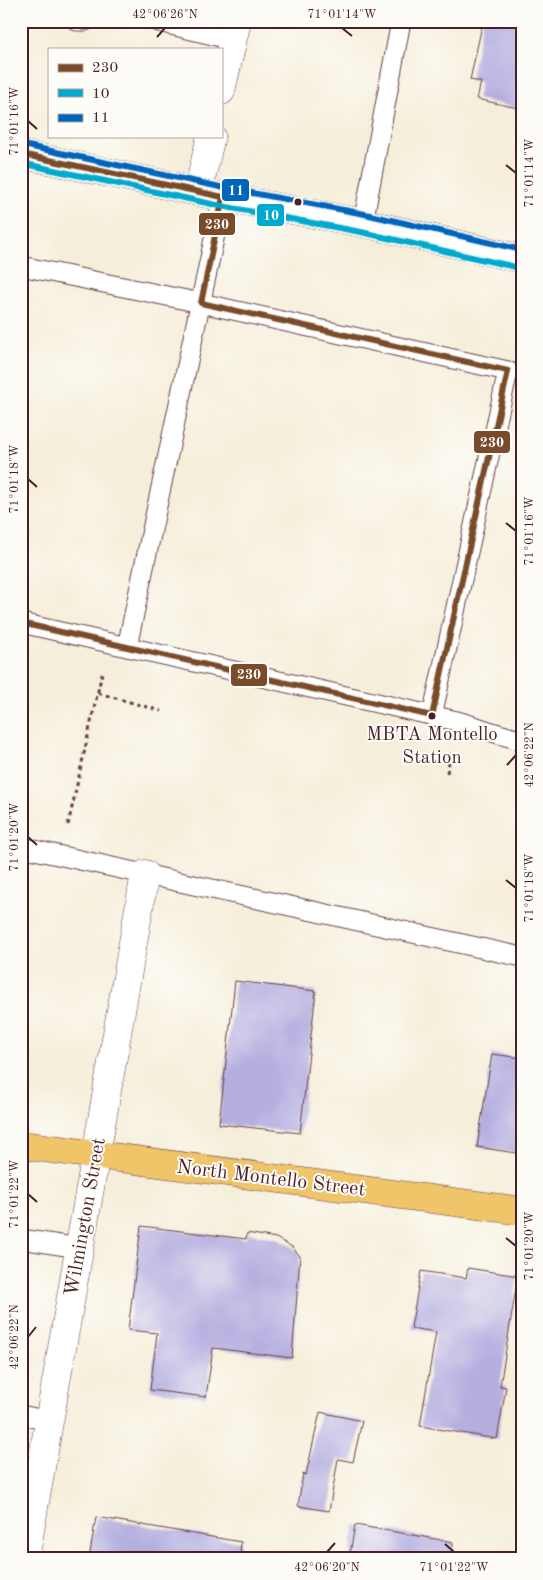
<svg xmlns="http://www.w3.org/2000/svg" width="543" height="1580" viewBox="0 0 543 1580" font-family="'Old Standard TT',serif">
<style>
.building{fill:#b5afe0}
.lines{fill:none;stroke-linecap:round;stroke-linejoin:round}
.lane-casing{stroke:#643e45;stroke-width:21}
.street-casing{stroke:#643e45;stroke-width:29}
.primary-casing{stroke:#643e45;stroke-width:29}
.path{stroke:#643e45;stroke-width:3;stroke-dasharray:4 4;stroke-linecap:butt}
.lane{stroke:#fff;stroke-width:19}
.street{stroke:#fff;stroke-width:28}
.primary{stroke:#f0c469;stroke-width:28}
.bus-1-casing{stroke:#fdfcf7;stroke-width:10}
.bus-2-casing{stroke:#fdfcf7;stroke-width:10}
.bus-3-casing{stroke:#fdfcf7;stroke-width:10}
.bus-1{stroke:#7a4b2a;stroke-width:6}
.bus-2{stroke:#00a9ce;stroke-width:6}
.bus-3{stroke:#0065bd;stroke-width:6}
.ticks{fill:none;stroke:#4a1f2b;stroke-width:2}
.bus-dot{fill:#4a1f2b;stroke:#fdfcf7;stroke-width:2}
.labels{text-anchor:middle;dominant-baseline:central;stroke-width:4;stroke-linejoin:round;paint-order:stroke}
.bus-label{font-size:19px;fill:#4a1f2b;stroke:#fdfcf7}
.street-label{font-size:20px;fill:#4a1f2b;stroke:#fdfcf7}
.line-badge{stroke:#fdfcf7;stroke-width:2}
.badge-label{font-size:14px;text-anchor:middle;font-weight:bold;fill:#fff}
.neatline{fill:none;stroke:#4a1f2b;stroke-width:2}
.ticks-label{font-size:12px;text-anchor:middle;fill:#4a1f2b}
</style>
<rect width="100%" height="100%" fill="#fdfcf7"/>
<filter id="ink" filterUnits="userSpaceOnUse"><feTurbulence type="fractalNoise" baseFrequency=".02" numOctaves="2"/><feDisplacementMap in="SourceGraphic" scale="10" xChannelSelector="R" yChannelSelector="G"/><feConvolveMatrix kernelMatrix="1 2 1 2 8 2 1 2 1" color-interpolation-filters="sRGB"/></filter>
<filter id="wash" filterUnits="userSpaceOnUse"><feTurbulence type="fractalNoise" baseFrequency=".0096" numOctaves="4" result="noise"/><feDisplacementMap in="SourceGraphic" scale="20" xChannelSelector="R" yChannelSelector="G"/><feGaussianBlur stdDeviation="1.12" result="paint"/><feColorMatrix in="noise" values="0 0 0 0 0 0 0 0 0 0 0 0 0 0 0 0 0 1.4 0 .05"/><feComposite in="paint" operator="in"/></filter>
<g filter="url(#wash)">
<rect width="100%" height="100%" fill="#f5eeda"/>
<g id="blocks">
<g class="building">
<path d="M 483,21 L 522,21 L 522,109 L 477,99 L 481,82 L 470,80 Z"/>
<path d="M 235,981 L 316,991 L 300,1133 L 219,1124 Z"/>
<path d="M 492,1054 L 522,1058 L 522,1154 L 477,1147 Z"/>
<path d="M 141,1226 L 246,1239 L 247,1233 L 276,1238 L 292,1247 L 300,1256 L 292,1358 L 213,1348 L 206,1397 L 150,1390 L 157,1333 L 128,1330 Z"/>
<path d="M 468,1268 L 518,1276 L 500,1386 L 506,1387 L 497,1439 L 420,1426 L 436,1332 L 411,1328 L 421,1271 L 466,1278 Z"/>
<path d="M 320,1412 L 362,1421 L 353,1462 L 338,1459 L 329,1511 L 298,1506 L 303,1474 L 306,1475 Z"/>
<path d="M 96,1517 L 241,1542 L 240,1559 L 89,1559 Z"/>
<path d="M 355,1525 L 453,1542 L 452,1559 L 349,1559 Z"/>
</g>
</g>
</g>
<g filter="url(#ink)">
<use href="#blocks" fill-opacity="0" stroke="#643e45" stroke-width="1"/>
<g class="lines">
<g class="lane-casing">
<g id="lane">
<path d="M 77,21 L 85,21"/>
<path d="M 155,21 L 233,40"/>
<path d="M 363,223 L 401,21"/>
<path d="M 21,266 L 201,303 L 508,371 L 432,716"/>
<path d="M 21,623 L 457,721 C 479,727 500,736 522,740"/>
<path d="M 127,647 L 223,197"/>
<path d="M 21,847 L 522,957"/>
<path d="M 21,1239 L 79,1248"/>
<path d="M 21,1415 L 49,1421"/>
</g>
</g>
<g class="street-casing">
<g id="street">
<path d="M 221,91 L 237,21"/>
<path d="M 21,154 L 223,197 L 363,223 L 522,259"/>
<path d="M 198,192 L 211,136"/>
<path d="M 25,1559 C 65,1331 107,1103 145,874"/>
</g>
</g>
<g class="primary-casing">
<path id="primary" d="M 21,1145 L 522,1211"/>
</g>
<g class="path">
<path d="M 98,693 L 161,711"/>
<path d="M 447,773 L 451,751"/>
<path d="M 68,825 L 102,673"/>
</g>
<use href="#lane" class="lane"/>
<use href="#street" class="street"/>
<use href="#primary" class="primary"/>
<g class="bus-1-casing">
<path id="bus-1" d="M 21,154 L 223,197 L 201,303 L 508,371 L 432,716 L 21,623"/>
</g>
<g class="bus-2-casing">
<path id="bus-2" d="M 21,163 L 221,206 L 361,232 L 520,268"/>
</g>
<g class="bus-3-casing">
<path id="bus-3" d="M 23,145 L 225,188 L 365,214 L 522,250"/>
</g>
<use href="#bus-1" class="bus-1"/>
<use href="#bus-2" class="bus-2"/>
<use href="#bus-3" class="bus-3"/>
</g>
</g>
<path class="ticks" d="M 342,28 L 352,36M 157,37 L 165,28M 28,121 L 37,129M 506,165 L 516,173M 28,479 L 37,487M 506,523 L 516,531M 507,765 L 516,755M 28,837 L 37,845M 506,880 L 516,888M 28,1194 L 37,1202M 506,1238 L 516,1246M 28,1337 L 36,1327M 445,1544 L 454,1552M 327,1552 L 335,1543"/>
<g class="bus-dot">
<circle cx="298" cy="202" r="4.5"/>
<circle cx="432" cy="716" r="4.5"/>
</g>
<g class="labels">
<g class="bus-label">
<text x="432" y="735">MBTA Montello<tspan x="432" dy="23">Station</tspan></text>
</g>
<g class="street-label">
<text transform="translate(271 1179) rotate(7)">North Montello Street</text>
<text transform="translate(86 1217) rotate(-80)">Wilmington Street</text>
</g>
</g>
<g class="line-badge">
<rect x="221" y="178" width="29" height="24" rx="5" fill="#0065bd"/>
<rect x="256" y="203" width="29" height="24" rx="5" fill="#00a9ce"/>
<rect x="198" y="212" width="38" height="24" rx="5" fill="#7a4b2a"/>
<rect x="473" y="430" width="38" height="24" rx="5" fill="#7a4b2a"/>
<rect x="230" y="663" width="38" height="24" rx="5" fill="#7a4b2a"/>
</g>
<g class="badge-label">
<text x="236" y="195">11</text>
<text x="271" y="220">10</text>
<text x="217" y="229">230</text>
<text x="492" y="447">230</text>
<text x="249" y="679">230</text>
</g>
<rect width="543" height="1580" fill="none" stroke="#fdfcf7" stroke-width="55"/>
<rect x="48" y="48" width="175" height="90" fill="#fdfcf7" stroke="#b5a4a5"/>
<rect x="58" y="64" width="25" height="8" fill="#7a4b2a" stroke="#b5a4a5"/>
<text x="92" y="72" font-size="15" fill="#4a1f2b">230</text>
<rect x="58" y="89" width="25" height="8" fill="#00a9ce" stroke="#b5a4a5"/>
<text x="92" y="98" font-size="15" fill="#4a1f2b">10</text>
<rect x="58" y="114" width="25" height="8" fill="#0065bd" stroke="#b5a4a5"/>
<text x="92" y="122" font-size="15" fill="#4a1f2b">11</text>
<rect x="28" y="28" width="488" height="1524" class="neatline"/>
<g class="ticks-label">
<text x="165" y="18">42°06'26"N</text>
<text x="342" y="18">71°01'14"W</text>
<text transform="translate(14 121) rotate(-90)" y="4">71°01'16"W</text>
<text transform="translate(529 173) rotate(-90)" y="4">71°01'14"W</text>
<text transform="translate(14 479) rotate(-90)" y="4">71°01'18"W</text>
<text transform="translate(529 531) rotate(-90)" y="4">71°01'16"W</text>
<text transform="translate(529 755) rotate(-90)" y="4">42°06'22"N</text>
<text transform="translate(14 837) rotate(-90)" y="4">71°01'20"W</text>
<text transform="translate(529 888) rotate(-90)" y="4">71°01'18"W</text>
<text transform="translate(14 1194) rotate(-90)" y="4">71°01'22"W</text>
<text transform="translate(529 1246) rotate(-90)" y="4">71°01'20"W</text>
<text transform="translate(14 1337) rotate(-90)" y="4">42°06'22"N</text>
<text x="327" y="1571">42°06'20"N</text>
<text x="454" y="1571">71°01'22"W</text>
</g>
</svg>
